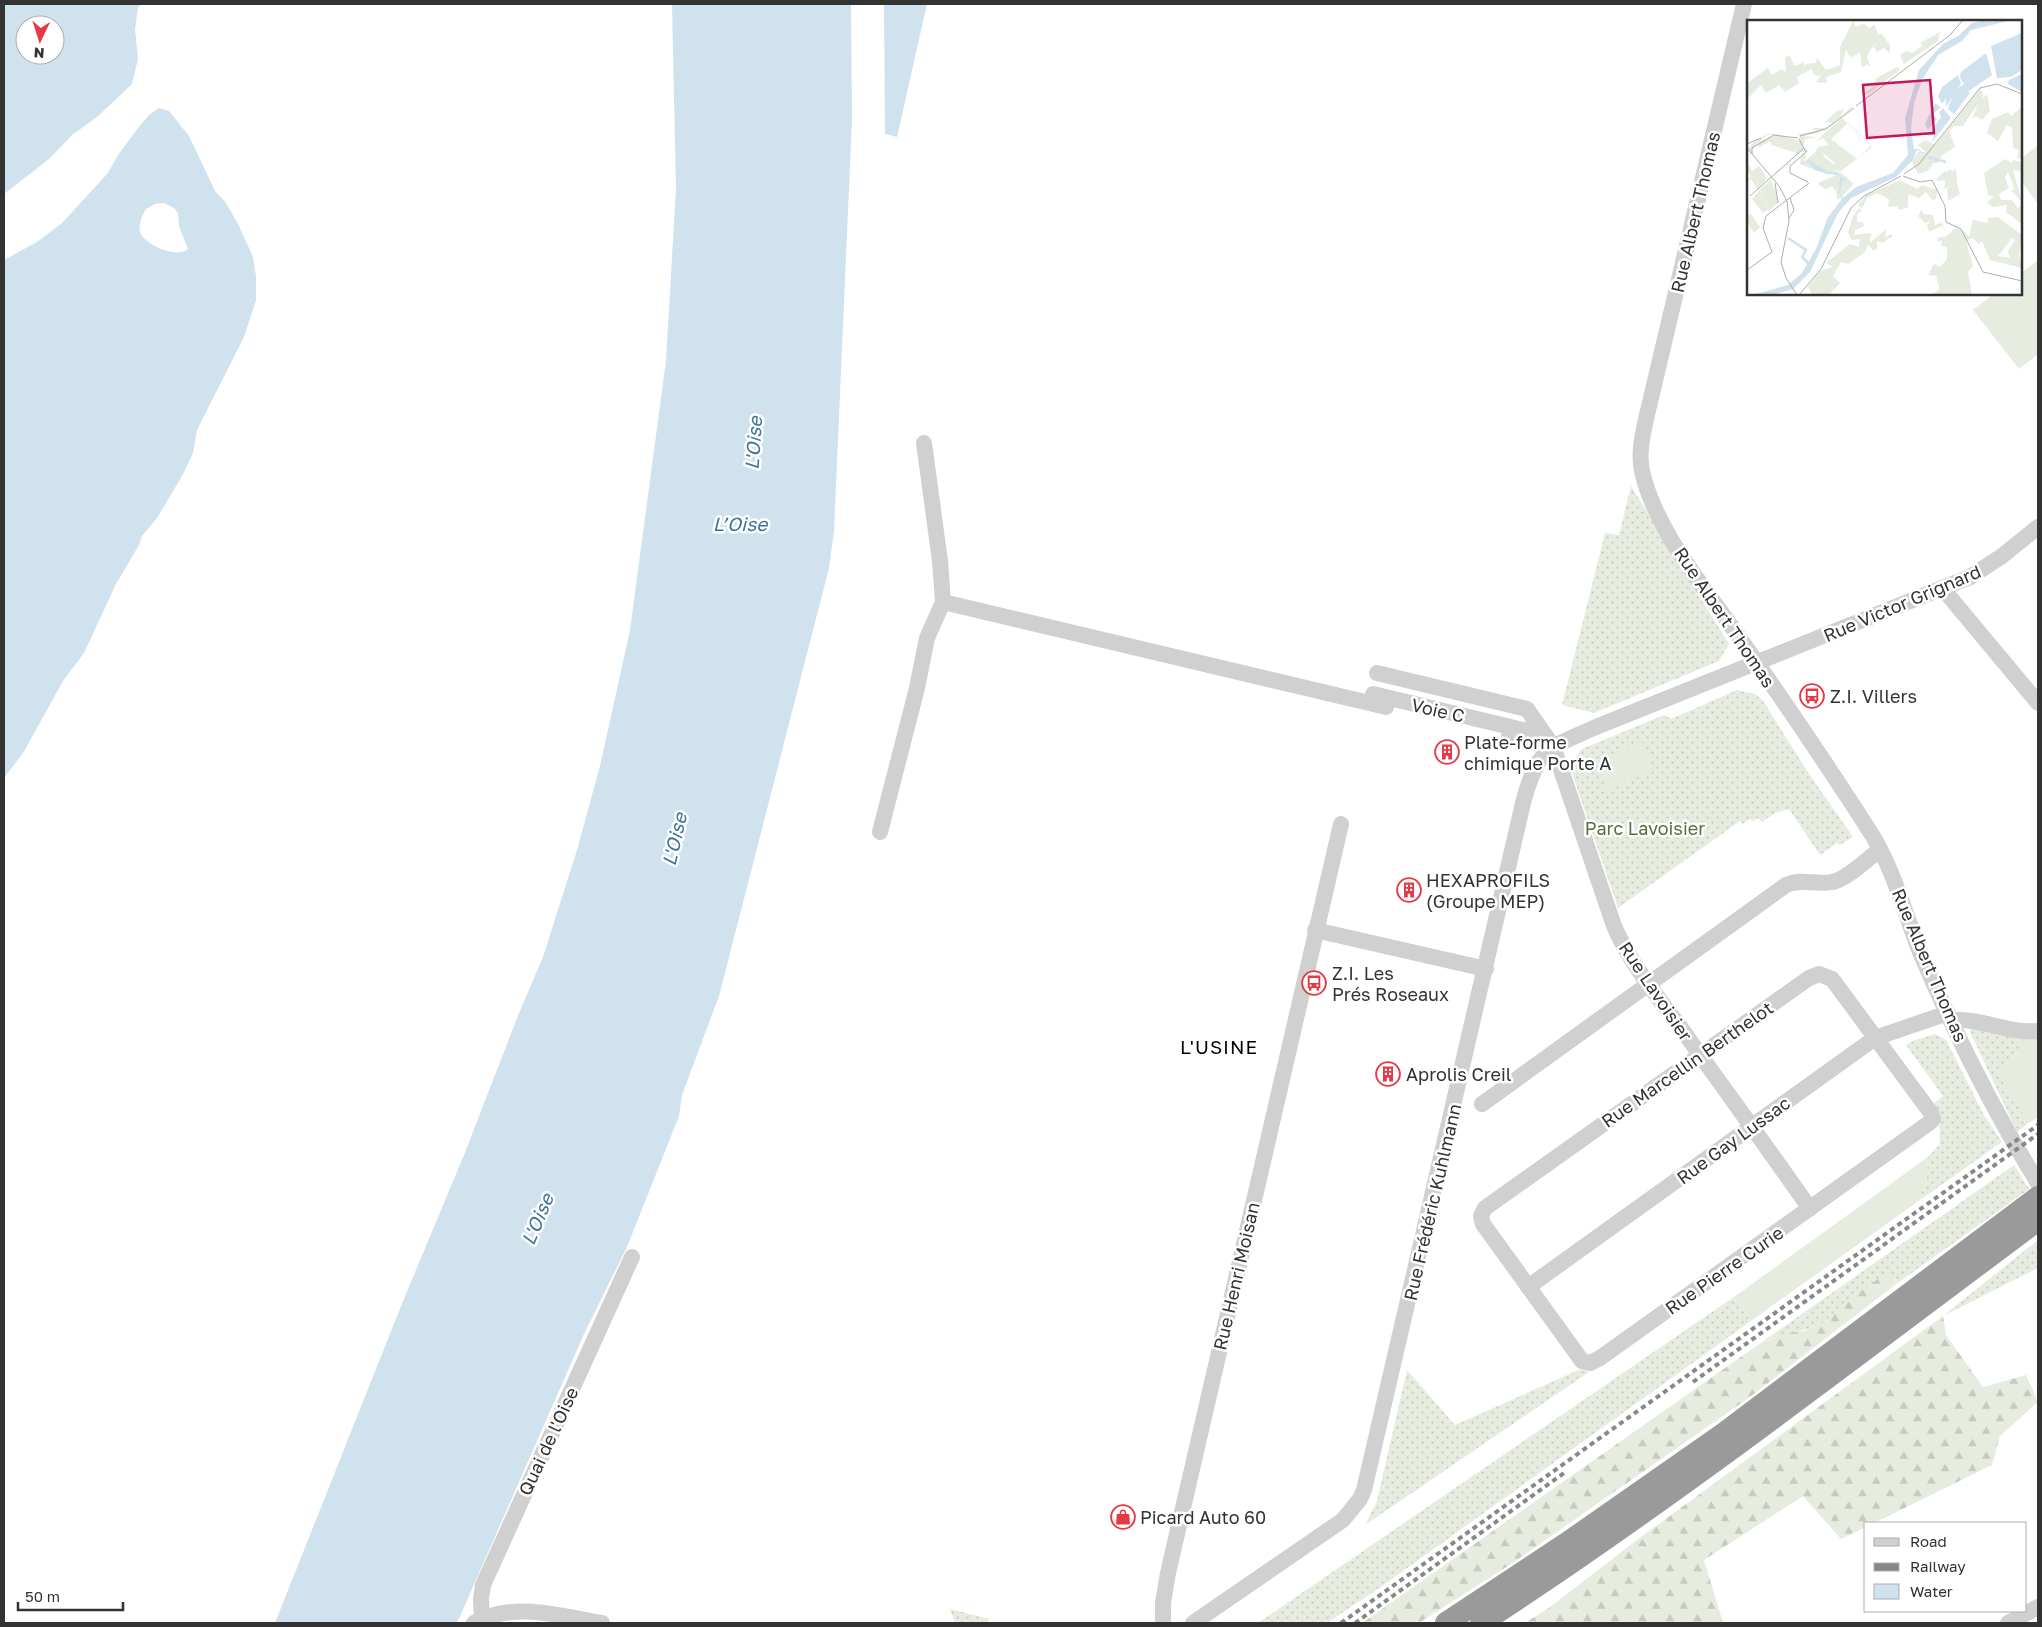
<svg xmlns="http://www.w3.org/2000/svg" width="2042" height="1627" viewBox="0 0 2042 1627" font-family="'Golos Text',sans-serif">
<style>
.grass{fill:url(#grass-dots)}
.forest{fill:url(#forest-firs)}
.garden{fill:#e6ecdf}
.water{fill:#cfe2ee;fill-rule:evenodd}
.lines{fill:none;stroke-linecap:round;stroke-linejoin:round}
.minor{stroke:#d0d0d0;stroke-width:16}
.highway{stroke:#9a9a9a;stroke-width:22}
.rail{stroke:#888;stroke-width:4;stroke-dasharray:5 4;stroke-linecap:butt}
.labels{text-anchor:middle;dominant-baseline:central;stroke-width:5;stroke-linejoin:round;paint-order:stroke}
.street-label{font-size:18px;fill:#333;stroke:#fff}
.poi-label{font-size:18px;fill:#333;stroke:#fff;text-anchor:start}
.park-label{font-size:18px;fill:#56703f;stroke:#fff}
.water-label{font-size:19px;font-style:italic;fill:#3f7597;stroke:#fff}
.neighbourhood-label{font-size:19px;letter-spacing:1px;fill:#000;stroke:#fff}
.inset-river{fill:none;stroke:#cfe2ee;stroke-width:2.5}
.inset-road{fill:none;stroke:#adadad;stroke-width:1}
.view{fill:#c2185b;fill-opacity:0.15;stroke:#c2185b;stroke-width:2.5}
.inset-edge{fill:none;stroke:#333;stroke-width:2.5}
</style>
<defs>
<pattern id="grass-dots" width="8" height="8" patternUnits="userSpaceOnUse" patternTransform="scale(1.25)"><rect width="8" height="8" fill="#e6ecdf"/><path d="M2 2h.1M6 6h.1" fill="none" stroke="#c6cbc0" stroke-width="1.8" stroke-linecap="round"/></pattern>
<pattern id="forest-firs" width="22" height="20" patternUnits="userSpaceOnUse" patternTransform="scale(1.25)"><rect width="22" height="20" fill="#e6ecdf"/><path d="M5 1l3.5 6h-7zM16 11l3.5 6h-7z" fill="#c6cbc0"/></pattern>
</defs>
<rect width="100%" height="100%" fill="#fff"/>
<g class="grass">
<path d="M 1631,486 L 1729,644 L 1719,661 L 1594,713 L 1562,705 L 1605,533 L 1619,535 Z"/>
<path d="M 1737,690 L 1755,694 L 1763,701 L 1807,771 L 1853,837 L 1840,845 L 1837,843 L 1820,855 L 1789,809 L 1775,813 L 1762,822 L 1758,818 L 1753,821 L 1750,819 L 1743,824 L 1740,821 L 1618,908 L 1573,776 L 1573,760 L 1582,749 L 1664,715 L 1671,719 Z"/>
<path d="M 1975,1028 L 2019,1039 L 2022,1050 L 2003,1068 L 1999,1075 L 2029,1123 L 2017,1132 L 1971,1034 L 1970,1030 Z"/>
<path d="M 1935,1034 L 1946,1040 L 1984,1115 L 2002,1142 L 1913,1205 L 1926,1185 L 1928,1157 L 1940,1144 L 1939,1113 L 1934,1103 L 1943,1096 L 1906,1045 L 1915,1040 Z"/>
<path d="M 2014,1165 L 2029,1189 L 1895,1285 L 1896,1279 C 1879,1286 1859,1292 1844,1304 C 1837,1309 1832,1318 1824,1322 C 1805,1332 1783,1334 1762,1342 Z"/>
<path d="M 2038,1240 L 2038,1268 L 1943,1316 Z"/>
<path d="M 1734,1297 L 1751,1321 L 1378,1589 L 1327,1623 L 1258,1623 Z"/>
<path d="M 1581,1369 L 1589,1372 L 1365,1525 L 1377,1501 L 1407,1370 L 1455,1425 Z"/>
<path d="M 950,1609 L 989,1619 L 988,1623 L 955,1623 Z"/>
</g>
<g class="forest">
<path d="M 1882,1276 L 1891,1276 L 1896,1280 L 1895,1285 L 1750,1397 L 1514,1562 L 1419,1623 L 1362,1623 L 1762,1342 L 1788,1333 L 1804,1331 L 1826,1321 L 1844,1304 Z"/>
<path d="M 1943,1316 L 1946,1335 L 1983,1387 L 2026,1375 L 2038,1402 L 2000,1436 L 1992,1465 L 1874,1523 L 1866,1523 L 1866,1527 L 1841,1539 L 1803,1496 L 1704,1560 L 1723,1623 L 1525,1623 L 1550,1607 L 1637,1540 Z"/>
</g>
<g class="garden">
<path d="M 2038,145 L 2038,204 L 2021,181 L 2021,159 Z"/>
<path d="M 2038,260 L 2038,354 L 2019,369 L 1973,310 L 1994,294 L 2021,294 L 2021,273 Z"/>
<path d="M 1642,741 L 1655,770 L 1607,790 L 1595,761 Z"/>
<path d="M 2038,1038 L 2038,1117 L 2029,1123 L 1999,1075 L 2003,1068 L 2022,1050 L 2019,1039 Z"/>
<path d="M 1928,1157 L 1926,1185 L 1913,1205 L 1751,1321 L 1734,1297 Z"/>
</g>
<g class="water">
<path d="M 4,4 L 141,4 L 138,8 L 135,29 L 138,59 L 132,84 L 97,117 L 72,135 L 49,159 L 4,194 ZM 25,25 L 55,25 L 55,55 L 25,55 Z"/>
<path d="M 672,4 L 851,4 L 852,120 L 834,531 L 829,568 L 719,996 L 682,1095 L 679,1116 L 627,1247 L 584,1334 L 457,1623 L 275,1623 L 403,1301 L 464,1155 L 519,1013 L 543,957 L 577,850 L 600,766 L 630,630 L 666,361 L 676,188 Z"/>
<path d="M 884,4 L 927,4 L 897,137 L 885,134 Z"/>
<path d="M 159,108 L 169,111 L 189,136 L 215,191 L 226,203 L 238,224 L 253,257 L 256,276 L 256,300 L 244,337 L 202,420 L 197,430 L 193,453 L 182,476 L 157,518 L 142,536 L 139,545 L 116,584 L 84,653 L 63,681 L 23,753 L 4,778 L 4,260 L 37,242 L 62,223 L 108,173 L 118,155 L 138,128 L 149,115 ZM 164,203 L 174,208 L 178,213 L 179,226 L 188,249 C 178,259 144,245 140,232 C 138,225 143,214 146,209 L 155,204 Z"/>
</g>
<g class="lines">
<g class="minor">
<path d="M 1744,4 L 1647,415 C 1643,433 1638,452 1642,471 C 1655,530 1705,588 1739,637 C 1785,703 1831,770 1874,838 C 1895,874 1905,914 1920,952 C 1954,1032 1993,1110 2038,1183"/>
<path d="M 1943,589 L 2038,703"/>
<path d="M 943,602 L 1386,707"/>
<path d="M 1377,673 L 1527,709 L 1541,729"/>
<path d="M 1373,694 L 1523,730 L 1541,729 L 1553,746 L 1614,926 C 1630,963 1657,996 1681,1028 C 1724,1089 1768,1148 1810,1209"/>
<path d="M 1509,736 L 1553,746"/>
<path d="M 880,832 L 917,688 L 927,638 L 943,602 L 940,561 L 924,443"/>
<path d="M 1315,930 L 1486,969"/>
<path d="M 1819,974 L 1832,979 L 1931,1113 L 1933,1119 L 1929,1123 L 1600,1358 L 1590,1363 L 1582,1361 L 1483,1224 L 1481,1216 L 1485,1208 L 1809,978 Z"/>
<path d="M 1951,1020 C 1982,1018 2009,1034 2038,1031"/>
<path d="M 1482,1104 L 1786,885 C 1801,878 1816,885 1832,882 C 1846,880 1868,858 1880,850"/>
<path d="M 1528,1287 L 1875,1038 L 1948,1013"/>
<path d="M 482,1619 L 481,1599 L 483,1585 L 632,1257"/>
<path d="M 474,1623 C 514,1601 560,1616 602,1623"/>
<path d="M 1163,1623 L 1163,1603 L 1168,1573 L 1341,824"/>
<path d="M 1193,1623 L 1343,1520 L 1360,1499 L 1364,1490 L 1523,803 C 1538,747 1547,749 1596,727 L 1970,577 L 2002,556 L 2038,527"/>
<path d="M 2008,1623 L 2038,1607"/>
</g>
<g class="highway">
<path d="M 1446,1623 L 1567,1543 L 1723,1434 L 2038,1197"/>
<path d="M 1481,1623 C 1673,1498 1854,1357 2038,1220"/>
</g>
<g class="rail">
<path d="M 1693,1382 L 2038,1134"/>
<path d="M 1341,1623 L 2038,1125"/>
<path d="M 1355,1623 L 1564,1473"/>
</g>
</g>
<defs>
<g id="bus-ring" transform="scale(1.25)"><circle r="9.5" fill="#fff" stroke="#e63946" stroke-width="1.5"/><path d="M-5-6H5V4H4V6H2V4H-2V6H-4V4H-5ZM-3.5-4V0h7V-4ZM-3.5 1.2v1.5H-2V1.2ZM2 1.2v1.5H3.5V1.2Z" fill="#e63946"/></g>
<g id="building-ring" transform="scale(1.25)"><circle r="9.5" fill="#fff" stroke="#e63946" stroke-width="1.5"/><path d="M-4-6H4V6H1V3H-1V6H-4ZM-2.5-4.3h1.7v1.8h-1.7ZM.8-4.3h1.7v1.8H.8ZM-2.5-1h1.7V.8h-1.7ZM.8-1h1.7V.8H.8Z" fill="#e63946"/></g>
<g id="shop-ring" transform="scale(1.25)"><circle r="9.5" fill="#fff" stroke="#e63946" stroke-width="1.5"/><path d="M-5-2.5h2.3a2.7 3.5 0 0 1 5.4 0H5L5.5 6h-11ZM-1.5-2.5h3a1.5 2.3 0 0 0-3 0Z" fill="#e63946"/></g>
</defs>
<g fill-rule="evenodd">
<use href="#bus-ring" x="1812" y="696"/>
<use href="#building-ring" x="1447" y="752"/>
<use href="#building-ring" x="1409" y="890"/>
<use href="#bus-ring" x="1314" y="983"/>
<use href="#building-ring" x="1388" y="1074"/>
<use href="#shop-ring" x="1123" y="1517"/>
</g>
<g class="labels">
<g class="street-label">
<text transform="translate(1695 212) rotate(-77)">Rue Albert Thomas</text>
<text transform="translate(1902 603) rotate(-23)">Rue Victor Grignard</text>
<text transform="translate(1725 617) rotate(56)">Rue Albert Thomas</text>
<text transform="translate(1438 710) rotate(13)">Voie C</text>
<text transform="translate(1930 965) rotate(67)">Rue Albert Thomas</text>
<text transform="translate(1656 991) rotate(56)">Rue Lavoisier</text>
<text transform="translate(1687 1064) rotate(-35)">Rue Marcellin Berthelot</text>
<text transform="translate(1733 1140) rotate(-36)">Rue Gay Lussac</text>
<text transform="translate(1432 1202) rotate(-77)">Rue Frédéric Kuhlmann</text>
<text transform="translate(1724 1270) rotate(-35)">Rue Pierre Curie</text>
<text transform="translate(1236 1276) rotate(-77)">Rue Henri Moisan</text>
<text transform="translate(548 1441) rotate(-65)">Quai de l'Oise</text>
</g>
<g class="poi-label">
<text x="1830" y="696">Z.I. Villers</text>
<text x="1464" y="742">Plate-forme<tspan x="1464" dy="21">chimique Porte A</tspan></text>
<text x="1426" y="880">HEXAPROFILS<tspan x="1426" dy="21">(Groupe MEP)</tspan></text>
<text x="1332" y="973">Z.I. Les<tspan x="1332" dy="21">Prés Roseaux</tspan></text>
<text x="1406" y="1074">Aprolis Creil</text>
<text x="1140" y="1517">Picard Auto 60</text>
</g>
<g class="park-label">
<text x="1645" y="828">Parc Lavoisier</text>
</g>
<g class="water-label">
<text transform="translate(753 443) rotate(-86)">L'Oise</text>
<text x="740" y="523">L’Oise</text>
<text transform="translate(674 839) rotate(-77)">L'Oise</text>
<text transform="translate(537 1219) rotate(-67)">L'Oise</text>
</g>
<g class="neighbourhood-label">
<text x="1219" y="1046">L'USINE</text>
</g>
</g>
<g transform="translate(1747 20)">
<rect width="275" height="275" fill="#fff"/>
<path d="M 193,12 L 191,21 L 157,44 L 153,35 L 160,31 L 165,33 L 175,26 L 173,23 ZM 134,13 L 143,25 L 143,33 L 137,28 L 130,32 L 126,26 L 134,24 L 131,15 ZM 43,36 L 48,46 L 57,42 L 57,49 L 43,54 L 39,52 L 38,37 ZM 234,68 L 237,81 L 231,84 L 216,106 L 207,106 L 202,111 L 208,127 L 195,135 L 191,143 L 186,143 L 181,151 L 171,154 L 165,142 L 171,132 L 179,132 L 170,125 L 179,120 L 188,125 ZM 105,86 L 104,89 L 79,109 L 67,114 L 53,116 L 70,117 L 58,119 L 55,131 L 60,129 L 61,132 L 54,132 L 53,134 L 25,157 L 52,134 L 25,125 L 23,121 L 13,127 L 9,124 L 4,132 L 1,129 L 5,125 L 1,127 L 8,122 L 0,126 L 21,114 L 39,114 L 21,115 L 12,121 L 32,115 L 53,121 L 52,114 L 70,111 L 65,108 L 77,108 L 86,103 L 78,102 L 90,91 L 97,89 L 93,97 ZM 95,98 L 125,127 L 93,152 L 90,151 L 94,148 L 75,132 L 71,130 L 66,136 L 71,127 L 82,125 L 76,118 L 69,121 ZM 101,103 L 124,125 L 110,139 L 84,119 ZM 90,155 L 94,160 L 90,172 L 85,166 L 79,169 L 73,166 L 71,163 ZM 210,163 L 213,174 L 201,181 L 200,168 ZM 13,170 L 21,189 L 16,193 L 5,179 Z" fill="#e6ecdf" fill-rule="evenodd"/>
<path d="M 106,1 L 109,7 L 117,3 L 122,8 L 127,5 L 129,8 L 134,24 L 130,27 L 128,24 L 122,32 L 120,38 L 124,47 L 120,44 L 115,48 L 113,32 L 104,38 L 99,30 L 94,52 L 79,57 L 80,63 L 69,62 L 74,56 L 68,55 L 64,49 L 50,57 L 52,63 L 38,72 L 32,65 L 19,73 L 14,65 L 0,79 L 0,63 L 21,48 L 25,55 L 34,49 L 43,54 L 57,49 L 58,44 L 69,43 L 70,38 L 79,50 L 93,45 L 93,27 ZM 150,47 L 153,50 L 120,75 L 117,73 L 127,66 L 129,58 ZM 240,74 L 243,91 L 235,100 L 229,96 L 225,99 L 231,84 ZM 275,87 L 275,139 L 270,138 L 272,130 L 266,128 L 265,107 L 260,105 L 251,121 L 240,113 L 245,99 L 261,92 L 264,96 ZM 71,130 L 75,130 L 77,137 L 87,144 L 94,143 L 94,148 L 81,155 L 53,144 L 55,133 L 58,133 L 59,137 L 57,140 L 55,137 L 57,142 ZM 258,139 L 265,143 L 266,140 L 275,142 L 275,155 L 273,151 L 266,150 L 275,182 L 264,170 L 267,170 L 266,164 L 261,152 L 258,157 L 262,168 L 252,174 L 254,180 L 265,180 L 271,188 L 275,184 L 275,204 L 259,192 L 260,185 L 245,187 L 240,182 L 247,177 L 241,175 L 237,153 ZM 208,148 L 210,155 L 210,163 L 197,169 L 198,160 L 190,161 L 190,158 L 199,150 L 199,153 L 203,149 L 206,152 ZM 94,153 L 107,164 L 91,180 L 89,172 L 94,160 L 90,155 ZM 153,160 L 170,169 L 175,165 L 190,170 L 189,179 L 185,180 L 179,172 L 172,178 L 161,174 L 161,187 L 152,190 L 150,186 L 141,187 L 142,179 L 130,173 L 120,178 L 115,188 L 111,185 L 119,175 ZM 112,188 L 115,191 L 110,194 L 110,202 L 116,202 L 117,206 L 108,210 L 107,215 L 122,213 L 125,214 L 122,220 L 124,222 L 139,209 L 138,217 L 144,214 L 146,216 L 135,223 L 130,221 L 130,229 L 126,230 L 121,225 L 118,232 L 101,244 L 94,242 L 86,256 L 93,263 L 83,274 L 65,275 L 61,266 L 73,251 L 86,247 L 79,243 L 103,224 L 112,227 L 113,219 L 105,220 L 101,213 L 106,196 ZM 175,189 L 176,194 L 186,195 L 188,205 L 195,202 L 198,211 L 195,206 L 182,212 L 180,205 L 184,201 L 178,203 L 171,196 ZM 251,197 L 275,215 L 272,235 L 275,248 L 243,240 L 235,221 L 232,224 L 225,218 L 219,221 L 226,246 L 221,252 L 225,275 L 184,275 L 192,270 L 192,266 L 189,256 L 181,255 L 187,244 L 193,247 L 200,239 L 200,227 L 194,226 L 195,220 L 191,222 L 190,218 L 198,217 L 209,208 L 217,211 L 222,217 L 226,200 L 241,203 L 241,198 ZM 265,218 L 268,220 L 261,231 L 263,238 L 251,236 Z" fill="#e6ecdf" fill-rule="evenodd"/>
<path d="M 2,145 L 5,151 L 12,146 L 18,155 L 19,160 L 10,169 L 4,159 L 0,162 L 4,156 L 0,149 ZM 24,160 L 32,182 L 22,191 L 13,169 ZM 4,194 L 13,207 L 7,213 L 0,202 L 0,196 Z" fill="#e6ecdf"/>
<path d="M 238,0 L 265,0 L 224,10 L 215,21 L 191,35 L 175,60 L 167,83 L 164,109 L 167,129 L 171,129 L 178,134 L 170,130 L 166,140 L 149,157 L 104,178 L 91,193 L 63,252 L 46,269 L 25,275 L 6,275 L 41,265 L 55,253 L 69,229 L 81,197 L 95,179 L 92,173 L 93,156 L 67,150 L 61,141 L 57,143 L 55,143 L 54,137 L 54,134 L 55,143 L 62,140 L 81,152 L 91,152 L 96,159 L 101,156 L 95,163 L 93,173 L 96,178 L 109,167 L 146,153 L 161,135 L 158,98 L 172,50 L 196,24 L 211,16 L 225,3 ZM 275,13 L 275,50 L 264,57 L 250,58 L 244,26 ZM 239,33 L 245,55 L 222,71 L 213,58 L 214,52 ZM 275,54 L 275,72 L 261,64 L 262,60 ZM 211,55 L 214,64 L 199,87 L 199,79 L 195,84 L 191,76 L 195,67 ZM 217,64 L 223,73 L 207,94 L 201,89 L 202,85 L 209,70 ZM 188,83 L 194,87 L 186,94 L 190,99 L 181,110 L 178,104 ZM 196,88 L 204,98 L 185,122 L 187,115 L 181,116 L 194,97 L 192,92 Z" fill="#cfe2ee"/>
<path class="inset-river" d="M 181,137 L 199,142M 41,218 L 59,230 L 55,237 L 64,246"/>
<path class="inset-road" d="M 109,86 L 203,15 L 216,0M 26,115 L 51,118M 53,116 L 79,109 L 107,88M 52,119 L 59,132 L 43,146 L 43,153 L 61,162M 0,124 L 14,118M 0,128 L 32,166 L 40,181 L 42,201 L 34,242 L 39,258 L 50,275M 5,134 L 5,128 L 27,115M 157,154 L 172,144 L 233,68 L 250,64 L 275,74M 156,156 L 173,162 L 185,160 L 198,186 L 199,202 L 214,209 L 236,252 L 275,261M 28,163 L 31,183M 3,176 L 57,128M 104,188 L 117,176 L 154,156M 42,198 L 47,190 L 43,178M 0,250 L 25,232 L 16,208 L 19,196 L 62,163M 52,275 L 74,249 L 104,188"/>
<path class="view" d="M 183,60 L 187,113 L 120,118 L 116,65 Z"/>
<rect width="275" height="275" class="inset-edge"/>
</g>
<rect width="2042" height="1627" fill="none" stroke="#333333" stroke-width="10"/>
<rect x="1864" y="1522" width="162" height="90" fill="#ffffff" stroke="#adadad"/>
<rect x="1874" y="1538" width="25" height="8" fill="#d0d0d0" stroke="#adadad"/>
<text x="1910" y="1547" font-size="15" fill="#333333">Road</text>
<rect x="1874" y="1563" width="25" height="8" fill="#888888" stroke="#adadad"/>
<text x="1910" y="1572" font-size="15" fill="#333333">Railway</text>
<rect x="1874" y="1584" width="25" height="15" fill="#cfe2ee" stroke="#adadad"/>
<text x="1910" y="1597" font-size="15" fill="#333333">Water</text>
<g transform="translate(40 40) rotate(184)"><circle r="24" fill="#ffffff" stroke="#adadad"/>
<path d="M0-4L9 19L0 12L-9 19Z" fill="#e63946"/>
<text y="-8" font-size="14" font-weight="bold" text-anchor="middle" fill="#333333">N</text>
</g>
<path d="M18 1602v8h105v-8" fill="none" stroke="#333333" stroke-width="2.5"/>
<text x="25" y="1602" font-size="15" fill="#333333" stroke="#ffffff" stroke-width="4" paint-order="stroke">50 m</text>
</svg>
